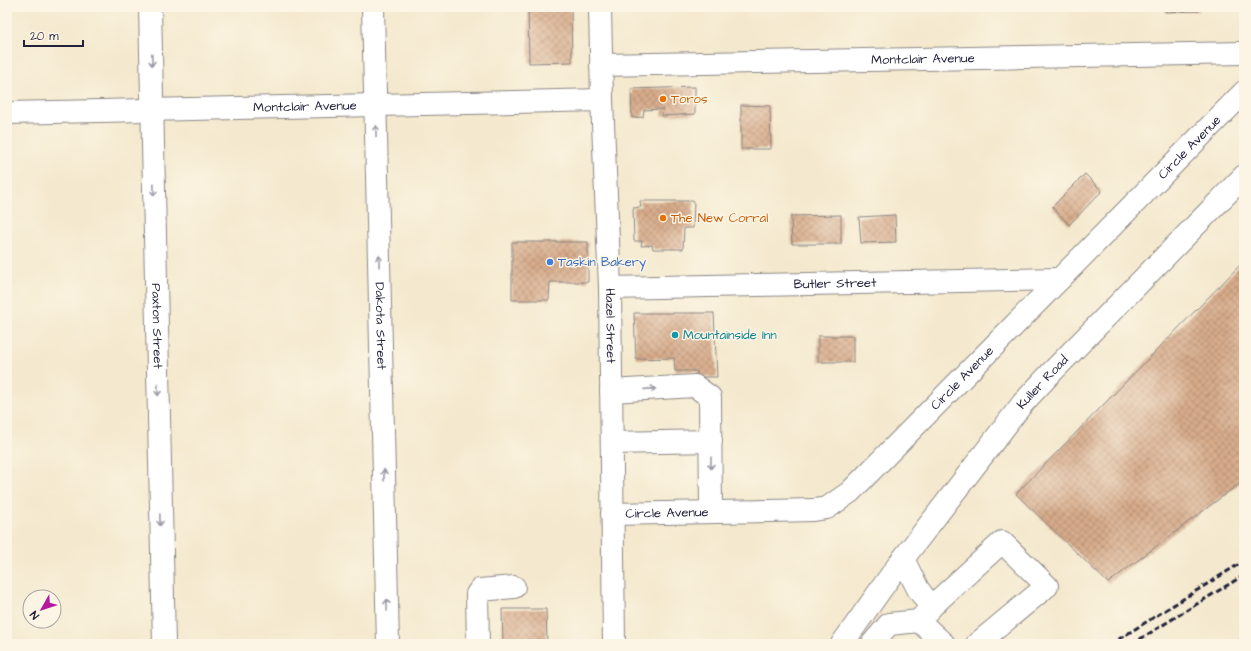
<svg xmlns="http://www.w3.org/2000/svg" width="1251" height="651" viewBox="0 0 1251 651" font-family="'Architects Daughter',sans-serif">
<style>
.building{fill:url(#building-cross-hatch)}
.lines{fill:none;stroke-linecap:round;stroke-linejoin:round}
.minor-casing{stroke:#8b8684;stroke-width:24}
.minor{stroke:#fff;stroke-width:22}
.rail{stroke:#22223b;stroke-width:3;stroke-dasharray:6 3;stroke-linecap:butt}
.oneway{stroke:#9c9ca7}
.food-dot{fill:#e8710a;stroke:#fcf5e5;stroke-width:1.5}
.shop-dot{fill:#3f7fe0;stroke:#fcf5e5;stroke-width:1.5}
.culture-dot{fill:#0f9aa8;stroke:#fcf5e5;stroke-width:1.5}
.labels{text-anchor:middle;dominant-baseline:central;stroke-width:3;stroke-linejoin:round;paint-order:stroke}
.street-label{font-size:13px;fill:#22223b;stroke:#fcf5e5}
.food-label{font-size:13px;fill:#c56008;stroke:#fcf5e5;text-anchor:start}
.shop-label{font-size:13px;fill:#366cbe;stroke:#fcf5e5;text-anchor:start}
.culture-label{font-size:13px;fill:#0d838f;stroke:#fcf5e5;text-anchor:start}
</style>
<defs>
<pattern id="building-cross-hatch" width="8" height="8" patternUnits="userSpaceOnUse"><rect width="8" height="8" fill="#d8ac8b"/><path d="M0 0l8 8M0 8l8-8" fill="none" stroke="#af8c73"/></pattern>
</defs>
<rect width="100%" height="100%" fill="#fcf5e5"/>
<filter id="ink" filterUnits="userSpaceOnUse"><feTurbulence type="fractalNoise" baseFrequency=".025" numOctaves="2"/><feDisplacementMap in="SourceGraphic" scale="8" xChannelSelector="R" yChannelSelector="G"/><feConvolveMatrix kernelMatrix="1 2 1 2 8 2 1 2 1" color-interpolation-filters="sRGB"/></filter>
<filter id="wash" filterUnits="userSpaceOnUse"><feTurbulence type="fractalNoise" baseFrequency=".012" numOctaves="4" result="noise"/><feDisplacementMap in="SourceGraphic" scale="16" xChannelSelector="R" yChannelSelector="G"/><feGaussianBlur stdDeviation="0.9" result="paint"/><feColorMatrix in="noise" values="0 0 0 0 0 0 0 0 0 0 0 0 0 0 0 0 0 1.4 0 .05"/><feComposite in="paint" operator="in"/></filter>
<g filter="url(#wash)">
<rect width="100%" height="100%" fill="#f4e9ce"/>
<g id="blocks">
<g class="building">
<path d="M 528,7 L 571,7 L 572,62 L 529,63 Z"/>
<path d="M 1165,7 L 1199,7 L 1199,11 L 1165,12 Z"/>
<path d="M 1218,7 L 1238,7 L 1238,9 L 1218,8 Z"/>
<path d="M 695,87 L 695,114 L 662,116 L 663,109 L 644,110 L 643,117 L 632,118 L 631,89 Z"/>
<path d="M 741,105 L 770,106 L 771,149 L 741,149 Z"/>
<path d="M 1085,174 L 1102,191 L 1069,225 L 1052,207 Z"/>
<path d="M 640,201 L 694,201 L 693,228 L 684,228 L 683,249 L 653,249 L 652,245 L 641,246 L 642,241 L 634,241 L 633,208 L 641,207 Z"/>
<path d="M 841,215 L 841,244 L 792,244 L 791,216 Z"/>
<path d="M 895,215 L 896,242 L 861,243 L 859,217 Z"/>
<path d="M 512,242 L 588,242 L 588,282 L 550,282 L 549,300 L 512,300 Z"/>
<path d="M 1244,261 L 1244,480 L 1108,583 L 1016,494 Z"/>
<path d="M 634,313 L 714,313 L 717,377 L 698,377 L 697,371 L 675,371 L 674,358 L 636,359 Z"/>
<rect x="818" y="336" width="35" height="26"/>
<path d="M 502,609 L 546,609 L 547,644 L 503,644 Z"/>
</g>
</g>
</g>
<g filter="url(#ink)">
<use href="#blocks" fill-opacity="0" stroke="#8b8684" stroke-width="1"/>
<g class="lines">
<g class="minor-casing">
<g id="minor">
<path id="s1" d="M 150,7 L 164,644"/>
<path id="s2" d="M 373,7 L 388,644"/>
<path id="s3" d="M 600,7 L 602,100 L 610,288 L 614,644"/>
<path id="s4" d="M 601,65 L 1244,53"/>
<path id="s5" d="M 7,113 L 602,100"/>
<path id="s6" d="M 610,288 L 1060,279"/>
<path d="M 611,391 L 695,386 L 710,397 L 711,511"/>
<path d="M 612,443 L 711,441"/>
<path id="s7" d="M 612,514 L 814,510 L 827,508 L 850,492 L 1244,92"/>
<path d="M 931,607 L 1002,542 L 1047,586 L 977,644"/>
<path d="M 919,621 L 944,644"/>
<path d="M 478,644 L 477,594 L 480,590 L 514,587"/>
<path id="s8" d="M 842,644 L 899,564 L 1023,403 L 1049,375 L 1244,176"/>
<path d="M 872,644 L 889,624 L 919,621 L 931,607 L 918,589 L 903,559"/>
</g>
</g>
<use href="#minor" class="minor"/>
<g class="rail">
<path d="M 1111,644 L 1244,561"/>
<path d="M 1132,644 L 1244,575"/>
</g>
</g>
<defs><path id="oneway-shaft" d="M-6 0H5M1.5-3L5.5 0L1.5 3" fill="none" stroke-width="1.6" stroke-linecap="round" stroke-linejoin="round"/></defs>
<g class="oneway">
<use href="#oneway-shaft" transform="translate(152 60) rotate(88)"/>
<use href="#oneway-shaft" transform="translate(376 131) rotate(-91)"/>
<use href="#oneway-shaft" transform="translate(154 190) rotate(89)"/>
<use href="#oneway-shaft" transform="translate(379 261) rotate(-91)"/>
<use href="#oneway-shaft" transform="translate(650 389) rotate(-4)"/>
<use href="#oneway-shaft" transform="translate(158 390) rotate(89)"/>
<use href="#oneway-shaft" transform="translate(711 463) rotate(90)"/>
<use href="#oneway-shaft" transform="translate(384 475) rotate(-91)"/>
<use href="#oneway-shaft" transform="translate(160 520) rotate(89)"/>
<use href="#oneway-shaft" transform="translate(387 605) rotate(-91)"/>
</g>
</g>
<g class="food-dot">
<circle cx="663" cy="99" r="4"/>
<circle cx="663" cy="218" r="4"/>
</g>
<circle class="shop-dot" cx="550" cy="262" r="4"/>
<circle class="culture-dot" cx="675" cy="335" r="4"/>
<g class="labels">
<g class="street-label">
<text stroke="none"><textPath href="#s4" startOffset="322">Montclair Avenue</textPath></text>
<text stroke="none"><textPath href="#s5" startOffset="298">Montclair Avenue</textPath></text>
<text stroke="none"><textPath href="#s7" startOffset="727">Circle Avenue</textPath></text>
<text stroke="none"><textPath href="#s6" startOffset="225">Butler Street</textPath></text>
<text stroke="none"><textPath href="#s3" startOffset="319">Hazel Street</textPath></text>
<text stroke="none"><textPath href="#s1" startOffset="319">Paxton Street</textPath></text>
<text stroke="none"><textPath href="#s2" startOffset="319">Dakota Street</textPath></text>
<text stroke="none"><textPath href="#s7" startOffset="403">Circle Avenue</textPath></text>
<text stroke="none"><textPath href="#s8" startOffset="330">Kuller Road</textPath></text>
<text stroke="none"><textPath href="#s7" startOffset="55">Circle Avenue</textPath></text>
</g>
<g class="food-label">
<text x="671" y="99">Toros</text>
<text x="671" y="218">The New Corral</text>
</g>
<g class="shop-label">
<text x="558" y="262">Taskin Bakery</text>
</g>
<g class="culture-label">
<text x="683" y="335">Mountainside Inn</text>
</g>
</g>
<rect width="1251" height="651" fill="none" stroke="#fcf5e5" stroke-width="24"/>
<g transform="translate(42 609) rotate(231)"><circle r="19" fill="#fcf5e5" stroke="#a5a1a1"/>
<path d="M0-3L7 15L0 10L-7 15Z" fill="#b5179e"/>
<text y="-6" font-size="11" font-weight="bold" text-anchor="middle" fill="#22223b">N</text>
</g>
<path d="M24 40v6h59v-6" fill="none" stroke="#22223b" stroke-width="2"/>
<text x="30" y="40" font-size="12" fill="#22223b" stroke="#fcf5e5" stroke-width="3" paint-order="stroke">20 m</text>
</svg>
